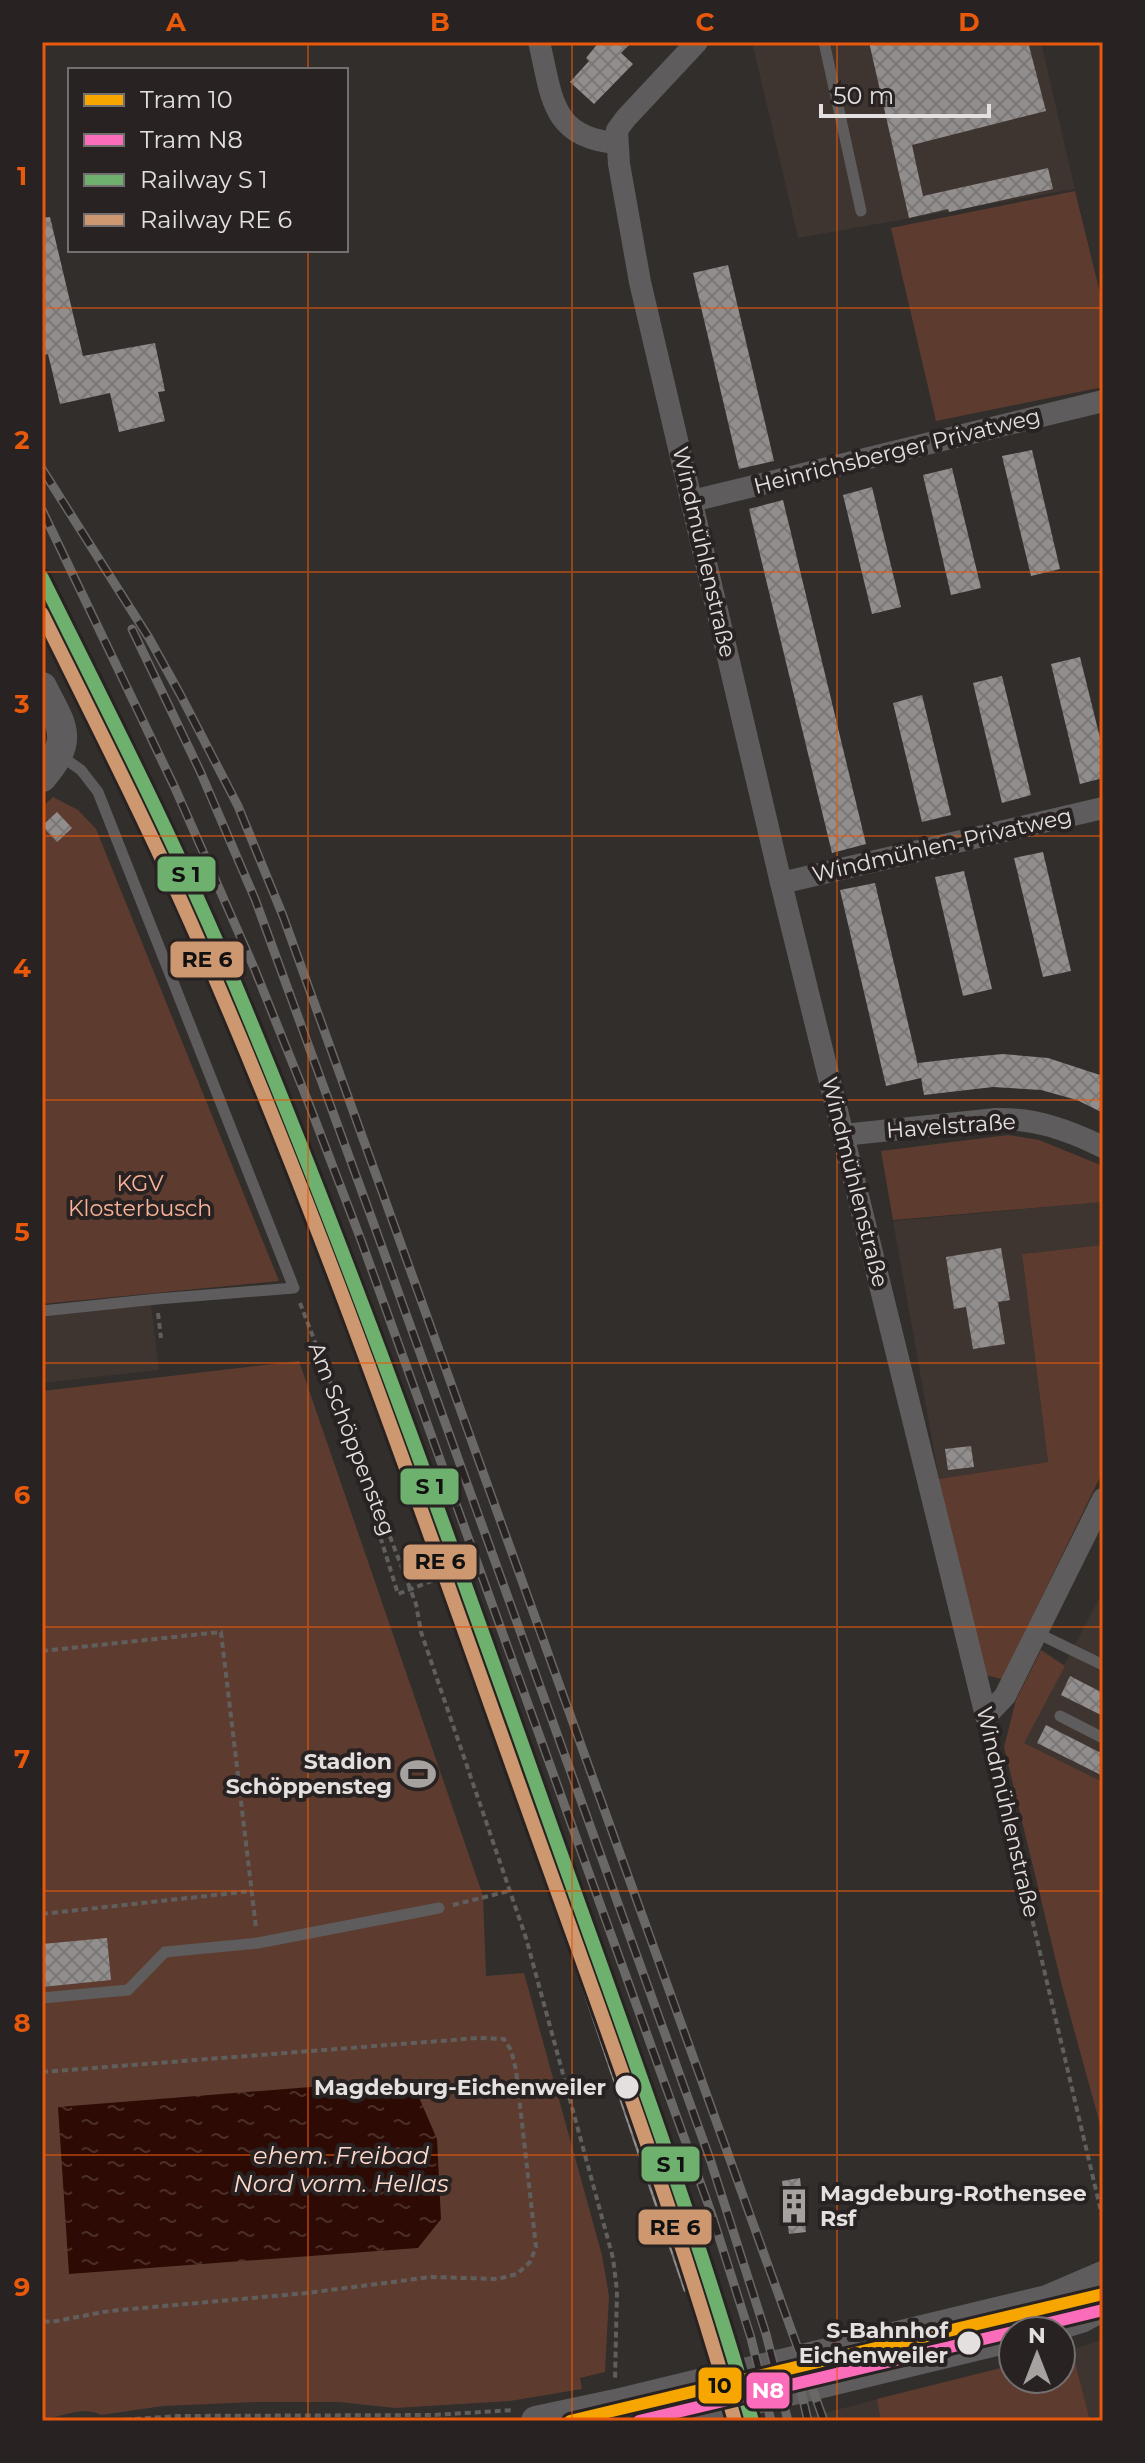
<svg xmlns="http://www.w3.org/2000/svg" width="1145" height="2463" viewBox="0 0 1145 2463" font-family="Montserrat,sans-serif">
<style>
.built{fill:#3e3430}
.green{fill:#5d3c2f}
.water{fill:url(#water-ripples)}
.building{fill:url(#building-cross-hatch)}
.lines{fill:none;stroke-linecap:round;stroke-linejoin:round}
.path{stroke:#615f5e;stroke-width:4;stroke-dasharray:6 4;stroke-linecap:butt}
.lane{stroke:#5e5c5c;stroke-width:11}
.street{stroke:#5e5c5c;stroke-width:22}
.secondary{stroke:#5e5c5c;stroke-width:30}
.rail-casing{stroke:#6a6867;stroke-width:9}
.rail{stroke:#282322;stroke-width:6;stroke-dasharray:18;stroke-linecap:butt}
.rail-1-casing{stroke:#282322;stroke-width:20}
.rail-2-casing{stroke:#282322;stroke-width:20}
.rail-1{stroke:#6eb06e;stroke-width:14}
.rail-2{stroke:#cd976f;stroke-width:14}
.tram-1-casing{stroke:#282322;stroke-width:18}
.tram-2-casing{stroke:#282322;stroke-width:18}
.tram-1{stroke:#f7a600;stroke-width:12}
.tram-2{stroke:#fb6dba;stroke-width:12}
.grid{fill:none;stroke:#e8590c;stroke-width:2;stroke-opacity:0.55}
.stop-dot{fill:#e4e0df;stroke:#282322;stroke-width:3}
.labels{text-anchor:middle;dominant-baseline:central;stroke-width:8;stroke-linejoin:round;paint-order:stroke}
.street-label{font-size:22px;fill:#e4e0df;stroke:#282322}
.park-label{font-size:22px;fill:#fab398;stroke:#282322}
.poi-label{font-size:22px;font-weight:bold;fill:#e4e0df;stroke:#282322;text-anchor:end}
.stop-label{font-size:22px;font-weight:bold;fill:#e4e0df;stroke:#282322;text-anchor:end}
.water-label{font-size:24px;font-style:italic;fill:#fed9cb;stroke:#282322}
.line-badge{stroke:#282322;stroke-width:3}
.badge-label{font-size:22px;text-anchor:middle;font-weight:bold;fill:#fff}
.pale-badge-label{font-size:22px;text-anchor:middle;font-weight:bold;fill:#111}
.neatline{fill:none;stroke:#e8590c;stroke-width:3}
.grid-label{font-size:26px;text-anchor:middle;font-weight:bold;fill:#e8590c}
</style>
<defs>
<pattern id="water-ripples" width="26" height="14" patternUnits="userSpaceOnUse" patternTransform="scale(2)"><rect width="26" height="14" fill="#2d0b04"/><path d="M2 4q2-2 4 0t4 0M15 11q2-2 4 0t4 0" fill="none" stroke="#4b2e28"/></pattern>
<pattern id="building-cross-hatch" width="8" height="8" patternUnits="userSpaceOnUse" patternTransform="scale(2)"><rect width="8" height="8" fill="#918e8d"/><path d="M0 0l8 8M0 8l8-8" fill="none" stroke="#7a7877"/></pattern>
</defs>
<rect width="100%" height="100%" fill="#312e2c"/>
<g class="built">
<path d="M 752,42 L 1041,42 L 1075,189 L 798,238 Z"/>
<path d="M 1103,1202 L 1103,1245 L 1022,1254 L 1048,1462 L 939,1479 L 893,1221 Z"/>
<path d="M 151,1304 L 159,1370 L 42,1383 L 42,1316 Z"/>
<path d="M 1103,1591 L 1103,1782 L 1023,1743 Z"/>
<path d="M 1103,2339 L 1103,2421 L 792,2421 L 1013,2365 L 1013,2379 L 1061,2379 L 1061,2353 Z"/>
</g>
<g class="green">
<path d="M 1075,191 L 1103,305 L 1103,387 L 936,421 L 891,228 Z"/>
<path d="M 53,797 L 78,810 L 96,829 L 279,1281 L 42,1304 L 42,807 Z"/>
<path d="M 1008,1135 L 1039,1140 L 1103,1166 L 1103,1202 L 893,1220 L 881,1151 Z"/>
<path d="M 1103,1245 L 1103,1471 L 1002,1679 L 981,1674 L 939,1479 L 1048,1462 L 1022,1254 Z"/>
<path d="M 299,1361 L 483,1896 L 486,1976 L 524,1973 L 602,2255 L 609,2296 L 605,2372 L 580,2378 L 582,2389 L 510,2401 L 395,2408 L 339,2402 L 256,2402 L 163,2406 L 101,2415 C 83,2405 61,2418 42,2419 L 42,1391 Z"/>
<path d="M 1041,1650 L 1065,1666 L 1024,1743 L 1103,1782 L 1103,2135 L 1062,1986 L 1004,1747 L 1016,1700 Z"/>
<path d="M 1072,2351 L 1090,2421 L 881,2421 L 877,2399 L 1013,2365 L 1013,2379 L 1061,2379 L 1061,2353 Z"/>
</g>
<path class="water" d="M 411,2079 L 437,2139 L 441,2219 L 418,2248 L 69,2274 L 58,2107 Z"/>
<g class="building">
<path d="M 599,42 L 632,42 L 621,53 L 633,64 L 594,104 L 570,82 L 589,61 L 586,58 Z"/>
<path d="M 869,42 L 1028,42 L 1046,111 L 912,145 L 923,196 L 1048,168 L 1053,189 L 949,212 L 948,209 L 909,218 Z"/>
<path d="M 50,217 L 83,356 L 155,343 L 165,391 L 158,392 L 165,421 L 119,432 L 110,393 L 60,404 L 48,354 L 42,356 L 42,218 Z"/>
<path d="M 728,265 L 774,461 L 739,469 L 693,273 Z"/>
<path d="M 1032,450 L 1060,569 L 1031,576 L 1002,456 Z"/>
<path d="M 952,468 L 981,588 L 951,595 L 923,475 Z"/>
<path d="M 872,487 L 901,607 L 872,614 L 843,495 Z"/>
<path d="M 783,500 L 866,844 L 832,853 L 749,509 Z"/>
<path d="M 1080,657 L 1103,750 L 1103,778 L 1080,784 L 1051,664 Z"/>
<path d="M 1002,676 L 1031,795 L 1002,803 L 973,683 Z"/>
<path d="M 922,695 L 951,815 L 922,822 L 893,703 Z"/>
<path d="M 57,812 L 72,828 L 57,842 L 42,826 Z"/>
<path d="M 1043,852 L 1071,971 L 1043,977 L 1014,858 Z"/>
<path d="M 964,871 L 992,989 L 963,996 L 935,877 Z"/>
<path d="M 875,883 L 920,1074 L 918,1063 L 961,1058 L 1003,1054 L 1048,1058 L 1103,1076 L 1103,1113 L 1077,1100 L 1041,1090 L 993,1087 L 924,1095 L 921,1078 L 886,1086 L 840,890 Z"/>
<path d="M 1001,1248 L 1010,1300 L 998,1302 L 1005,1344 L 973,1349 L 966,1307 L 954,1309 L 946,1257 Z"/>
<path d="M 971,1446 L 974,1467 L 948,1470 L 945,1449 Z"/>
<path d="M 1070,1676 L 1103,1693 L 1103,1716 L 1061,1695 Z"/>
<path d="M 1046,1725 L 1103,1754 L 1103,1776 L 1037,1743 Z"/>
<path d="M 107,1938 L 111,1980 L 42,1987 L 42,1944 Z"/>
<path d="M 593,1958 L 704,2285 L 684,2292 L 574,1965 Z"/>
<path d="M 800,2178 L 806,2232 L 789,2234 L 782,2181 Z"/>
</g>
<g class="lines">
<g class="path">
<path d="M 300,1303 L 416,1604 L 421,1632 L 526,1938 L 613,2258 L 617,2291 L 615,2379"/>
<path d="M 158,1313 L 161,1338"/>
<path d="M 376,1508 L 376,1523 L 398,1594 L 442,1577 L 471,1647"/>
<path d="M 42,1651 L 221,1632 L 256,1928"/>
<path d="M 989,1736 L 1103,2220"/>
<path d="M 453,1905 L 509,1891"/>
<path d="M 42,1914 L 252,1891"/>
<path d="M 42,2072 L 478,2038 L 504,2039 L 511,2050 L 516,2070 L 536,2247 L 530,2262 L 517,2274 L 498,2279 L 431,2277 L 307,2293 L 109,2311 L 51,2322 L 42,2321"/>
<path d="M 693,2283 L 716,2353"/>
<path d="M 105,2421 L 178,2416 L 433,2415 L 514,2410"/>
</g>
<g class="lane">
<path d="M 824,42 L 861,211"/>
<path d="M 42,1311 L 157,1299 L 294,1288 L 98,792 L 81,770 L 61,756"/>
<path d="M 1035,1632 L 1103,1665"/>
<path d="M 1060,1716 L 1103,1738"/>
<path d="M 42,1998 L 128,1990 L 165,1952 L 258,1943 L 439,1908"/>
</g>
<g class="street">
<path d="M 539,42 C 552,95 550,138 617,143"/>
<path d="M 697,42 L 626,118 L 617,130 L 619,164 L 640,282 L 781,883 L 986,1716"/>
<path d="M 692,501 L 1103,401"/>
<path d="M 781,883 L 1103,808"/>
<path d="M 843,1135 L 996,1119 C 1035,1118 1068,1130 1103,1147"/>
<path d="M 986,1716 L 1005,1696 L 1103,1499"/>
</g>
<g class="secondary">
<path d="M 42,687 C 62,727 75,738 42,777"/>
<path d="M 1039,2331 L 1081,2318 L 1103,2306"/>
<path d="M 536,2421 L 616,2404 L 1047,2300 L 1103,2276"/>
<path d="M 665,2421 L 1013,2337"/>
</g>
<g class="rail-casing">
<g id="rail">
<path d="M 42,469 L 149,638 L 180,694 L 238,806 L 283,916 L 824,2421"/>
<path d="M 42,510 L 175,788 L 255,970 L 309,1104 L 361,1240 L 712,2215 L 751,2338 L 771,2421"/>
<path d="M 132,629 L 200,771 L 255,899 L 373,1222 L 711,2162 L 766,2334 L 788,2421"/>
<path d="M 796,2369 L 808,2421"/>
</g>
</g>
<use href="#rail" class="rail"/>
<g class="rail-1-casing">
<path id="rail-1" d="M 42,578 C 108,711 176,844 234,982 C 344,1244 440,1513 535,1781 C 610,1994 690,2204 752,2421"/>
</g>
<g class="rail-2-casing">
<path id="rail-2" d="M 42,614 C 95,721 150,829 198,939 C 318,1212 416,1495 516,1776 C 592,1990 673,2202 735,2421"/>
</g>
<use href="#rail-1" class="rail-1"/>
<use href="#rail-2" class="rail-2"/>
<g class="tram-1-casing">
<path id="tram-1" d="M 570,2421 L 1103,2294"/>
</g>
<g class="tram-2-casing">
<g id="tram-2">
<path d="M 1017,2331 L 1103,2310"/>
<path d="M 639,2421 L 1013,2332"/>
</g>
</g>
<use href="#tram-1" class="tram-1"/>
<use href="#tram-2" class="tram-2"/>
</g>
<path class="grid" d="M 308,42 L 308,70M 572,42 L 572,2421M 837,42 L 837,2421M 308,250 L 308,2421M 42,308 L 1103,308M 42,572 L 1103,572M 42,836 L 1103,836M 42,1100 L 1103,1100M 42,1363 L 1103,1363M 42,1627 L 1103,1627M 42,1891 L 1103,1891M 42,2155 L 1103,2155"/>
<defs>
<g id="stadium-bare" transform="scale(2.76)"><path d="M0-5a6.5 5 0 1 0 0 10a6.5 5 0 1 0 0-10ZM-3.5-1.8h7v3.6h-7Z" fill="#a5a2a0" stroke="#282322" stroke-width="2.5" paint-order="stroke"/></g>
<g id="building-bare" transform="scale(2.76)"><path d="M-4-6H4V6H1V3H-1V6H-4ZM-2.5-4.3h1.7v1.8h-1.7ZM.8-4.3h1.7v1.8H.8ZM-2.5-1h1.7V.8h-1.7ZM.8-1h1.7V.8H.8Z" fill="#a5a2a0" stroke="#282322" stroke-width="2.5" paint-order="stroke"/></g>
</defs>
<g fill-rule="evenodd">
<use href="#stadium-bare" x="418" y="1774"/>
<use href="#building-bare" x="794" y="2206"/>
</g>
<g class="stop-dot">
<circle cx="627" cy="2087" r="13"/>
<circle cx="969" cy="2343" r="13"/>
</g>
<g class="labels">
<g class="street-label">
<text transform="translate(897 451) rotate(-14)">Heinrichsberger Privatweg</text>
<text transform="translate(704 552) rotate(77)">Windmühlenstraße</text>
<text transform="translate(942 845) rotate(-13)">Windmühlen-Privatweg</text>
<text transform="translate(951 1126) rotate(-4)">Havelstraße</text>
<text transform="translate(855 1182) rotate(76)">Windmühlenstraße</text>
<text transform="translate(352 1439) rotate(69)">Am Schöppensteg</text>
<text transform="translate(1008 1812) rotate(77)">Windmühlenstraße</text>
</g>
<g class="park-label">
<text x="140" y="1183">KGV<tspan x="140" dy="25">Klosterbusch</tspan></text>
</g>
<g class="poi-label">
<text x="392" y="1761">Stadion<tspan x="392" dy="25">Schöppensteg</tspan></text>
<text x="820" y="2193" text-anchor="start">Magdeburg-Rothensee<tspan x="820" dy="25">Rsf</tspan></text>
</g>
<g class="stop-label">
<text x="606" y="2087">Magdeburg-Eichenweiler</text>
<text x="948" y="2330">S-Bahnhof<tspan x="948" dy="25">Eichenweiler</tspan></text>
</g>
<g class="water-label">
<text x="341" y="2155">ehem. Freibad<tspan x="341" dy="28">Nord vorm. Hellas</tspan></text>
</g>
</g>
<g class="line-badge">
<rect x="156" y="855" width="61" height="38" rx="8" fill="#6eb06e"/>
<rect x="169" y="940" width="76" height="39" rx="8" fill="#cd976f"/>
<rect x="399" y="1467" width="61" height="39" rx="8" fill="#6eb06e"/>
<rect x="402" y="1543" width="76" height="38" rx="8" fill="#cd976f"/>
<rect x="640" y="2145" width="61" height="38" rx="8" fill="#6eb06e"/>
<rect x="637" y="2208" width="76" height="38" rx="8" fill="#cd976f"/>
<rect x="697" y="2366" width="46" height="39" rx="8" fill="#f7a600"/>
<rect x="745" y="2371" width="46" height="39" rx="8" fill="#fb6dba"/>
</g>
<g class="badge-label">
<text x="768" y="2398">N8</text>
</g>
<g class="pale-badge-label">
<text x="186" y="882">S 1</text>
<text x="207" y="967">RE 6</text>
<text x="430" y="1494">S 1</text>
<text x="440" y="1569">RE 6</text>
<text x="671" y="2172">S 1</text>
<text x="675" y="2235">RE 6</text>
<text x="720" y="2393">10</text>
</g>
<rect width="1145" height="2463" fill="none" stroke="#282322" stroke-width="88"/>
<rect x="68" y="68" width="280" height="184" fill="#282322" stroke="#736f6e" stroke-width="2"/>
<rect x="84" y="94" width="40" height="12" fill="#f7a600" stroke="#736f6e" stroke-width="2"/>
<text x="140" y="108" font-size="24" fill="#e4e0df">Tram 10</text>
<rect x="84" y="134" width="40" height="12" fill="#fb6dba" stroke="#736f6e" stroke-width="2"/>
<text x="140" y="148" font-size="24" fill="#e4e0df">Tram N8</text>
<rect x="84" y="174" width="40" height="12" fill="#6eb06e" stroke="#736f6e" stroke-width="2"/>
<text x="140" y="188" font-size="24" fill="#e4e0df">Railway S 1</text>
<rect x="84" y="214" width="40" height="12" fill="#cd976f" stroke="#736f6e" stroke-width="2"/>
<text x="140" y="228" font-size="24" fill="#e4e0df">Railway RE 6</text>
<g transform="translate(1037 2355)"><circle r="38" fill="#282322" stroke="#736f6e" stroke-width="2"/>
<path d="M0-6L14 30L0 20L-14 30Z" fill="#a5a2a0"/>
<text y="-12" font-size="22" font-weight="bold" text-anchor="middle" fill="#e4e0df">N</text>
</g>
<path d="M821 104v12h168v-12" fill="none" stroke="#e4e0df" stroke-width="4"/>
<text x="833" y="104" font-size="24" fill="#e4e0df" stroke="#282322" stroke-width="6" paint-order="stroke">50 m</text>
<rect x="44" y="44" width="1057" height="2375" class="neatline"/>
<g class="grid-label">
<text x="176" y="31">A</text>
<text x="440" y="31">B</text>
<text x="705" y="31">C</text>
<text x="969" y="31">D</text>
<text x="22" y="185">1</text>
<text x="22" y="449">2</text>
<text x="22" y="713">3</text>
<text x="22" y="977">4</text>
<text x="22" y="1241">5</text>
<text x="22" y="1504">6</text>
<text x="22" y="1768">7</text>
<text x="22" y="2032">8</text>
<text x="22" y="2296">9</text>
</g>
</svg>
